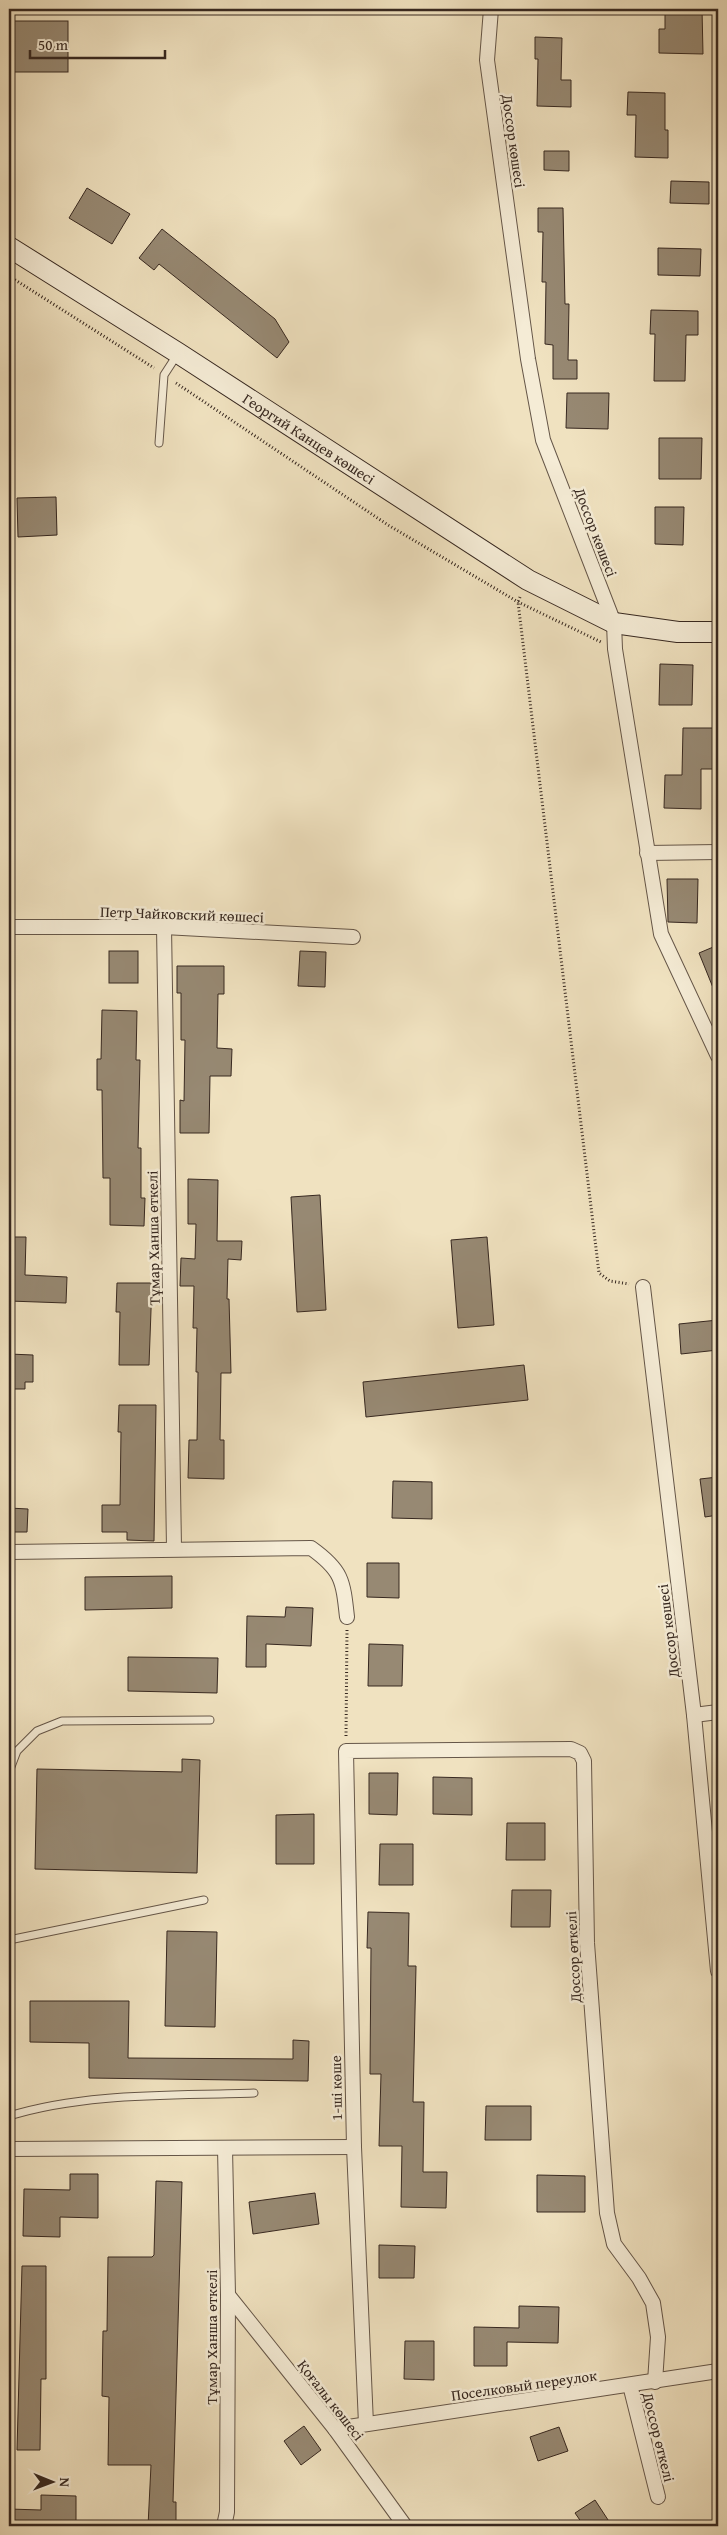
<svg xmlns="http://www.w3.org/2000/svg" width="727" height="2535" viewBox="0 0 727 2535" font-family="'Gentium Book Plus',serif">
<style>
.building{fill:#978973;stroke:#372820}
.lines{fill:none;stroke-linecap:round;stroke-linejoin:round}
.lane-casing{stroke:#655648;stroke-width:9}
.street-casing{stroke:#655648;stroke-width:16}
.secondary-casing{stroke:#372820;stroke-width:22}
.path{stroke:#372820;stroke-width:3;stroke-dasharray:1 2.5;stroke-linecap:butt}
.lane{stroke:#f5ecd6;stroke-width:7}
.street{stroke:#f5ecd6;stroke-width:14}
.secondary{stroke:#f5ecd6;stroke-width:20}
.labels{text-anchor:middle;dominant-baseline:central;stroke-width:5;stroke-linejoin:round;paint-order:stroke}
.street-label{font-size:15px;fill:#372820;stroke:#f5ecd6}
</style>
<rect width="100%" height="100%" fill="#f0e2c0"/>
<filter id="stains"><feTurbulence type="fractalNoise" baseFrequency=".004" numOctaves="4"/><feColorMatrix values="0 0 0 0 .2 0 0 0 0 .09 0 0 0 0 .02 0 0 0 .5 -.17"/></filter>
<radialGradient id="worn" r=".72"><stop offset=".6" stop-color="#630" stop-opacity="0"/><stop offset="1" stop-color="#630" stop-opacity=".3"/></radialGradient>
<g class="building">
<path d="M 665,9 L 702,9 L 703,54 L 659,53 L 659,29 L 665,29 Z"/>
<rect x="9" y="21" width="59" height="51"/>
<path d="M 535,37 L 562,38 L 561,80 L 571,80 L 571,107 L 537,106 L 538,59 L 535,59 Z"/>
<path d="M 628,92 L 665,93 L 665,130 L 668,130 L 668,158 L 635,157 L 636,115 L 627,115 Z"/>
<path d="M 544,151 L 569,151 L 569,171 L 544,170 Z"/>
<path d="M 671,181 L 709,182 L 709,204 L 670,203 Z"/>
<path d="M 87,188 L 130,214 L 112,244 L 69,218 Z"/>
<path d="M 538,208 L 563,208 L 565,304 L 569,304 L 568,360 L 577,360 L 577,379 L 553,379 L 553,345 L 545,344 L 546,282 L 542,282 L 543,232 L 538,232 Z"/>
<path d="M 162,229 L 275,319 L 289,342 L 277,358 L 159,264 L 154,270 L 139,258 Z"/>
<path d="M 658,248 L 701,249 L 700,276 L 658,275 Z"/>
<path d="M 651,310 L 698,311 L 698,335 L 686,335 L 685,381 L 654,381 L 655,334 L 650,334 Z"/>
<path d="M 567,393 L 609,393 L 608,429 L 566,428 Z"/>
<path d="M 659,438 L 702,438 L 701,479 L 659,479 Z"/>
<path d="M 56,497 L 57,535 L 18,537 L 17,498 Z"/>
<path d="M 655,507 L 684,507 L 683,545 L 655,544 Z"/>
<path d="M 660,664 L 693,665 L 692,705 L 659,705 Z"/>
<path d="M 683,728 L 718,728 L 718,769 L 701,769 L 701,809 L 664,808 L 665,775 L 682,775 Z"/>
<path d="M 667,879 L 698,879 L 697,923 L 668,922 Z"/>
<path d="M 718,945 L 718,1000 L 699,953 Z"/>
<rect x="109" y="951" width="29" height="32"/>
<path d="M 300,951 L 326,952 L 325,987 L 298,986 Z"/>
<path d="M 177,966 L 224,966 L 224,994 L 218,994 L 217,1048 L 232,1049 L 231,1076 L 210,1076 L 209,1133 L 180,1133 L 180,1100 L 184,1101 L 185,1040 L 181,1040 L 181,993 L 177,993 Z"/>
<path d="M 102,1010 L 137,1011 L 136,1060 L 140,1060 L 138,1148 L 141,1148 L 141,1198 L 145,1198 L 144,1226 L 110,1225 L 110,1178 L 103,1178 L 102,1090 L 97,1090 L 97,1059 L 101,1059 Z"/>
<path d="M 188,1179 L 218,1180 L 217,1241 L 242,1241 L 241,1260 L 228,1259 L 227,1299 L 229,1299 L 231,1373 L 221,1373 L 220,1440 L 224,1440 L 224,1479 L 188,1478 L 189,1440 L 197,1440 L 198,1372 L 196,1372 L 197,1328 L 193,1328 L 194,1286 L 180,1286 L 181,1258 L 195,1259 L 196,1224 L 188,1224 Z"/>
<path d="M 320,1195 L 326,1310 L 297,1312 L 291,1197 Z"/>
<path d="M 9,1237 L 26,1237 L 25,1275 L 67,1277 L 66,1303 L 9,1301 Z"/>
<path d="M 487,1237 L 494,1325 L 458,1328 L 451,1240 Z"/>
<path d="M 117,1283 L 152,1283 L 149,1365 L 119,1365 L 120,1312 L 116,1312 Z"/>
<path d="M 718,1320 L 718,1350 L 681,1354 L 679,1324 Z"/>
<path d="M 9,1354 L 33,1355 L 33,1382 L 25,1382 L 25,1389 L 9,1389 Z"/>
<path d="M 524,1365 L 528,1400 L 366,1417 L 363,1382 Z"/>
<path d="M 119,1405 L 156,1405 L 154,1541 L 127,1540 L 127,1532 L 102,1532 L 102,1505 L 120,1505 L 121,1432 L 118,1432 Z"/>
<path d="M 718,1477 L 718,1515 L 705,1517 L 700,1479 Z"/>
<path d="M 393,1481 L 432,1482 L 432,1519 L 392,1518 Z"/>
<path d="M 9,1508 L 28,1509 L 27,1532 L 9,1532 Z"/>
<path d="M 367,1563 L 399,1563 L 399,1598 L 367,1597 Z"/>
<path d="M 172,1576 L 172,1608 L 85,1610 L 85,1577 Z"/>
<path d="M 286,1607 L 313,1608 L 311,1646 L 266,1644 L 266,1667 L 246,1667 L 247,1616 L 285,1617 Z"/>
<path d="M 369,1644 L 403,1645 L 402,1686 L 368,1686 Z"/>
<path d="M 128,1657 L 218,1658 L 217,1693 L 128,1691 Z"/>
<path d="M 182,1759 L 200,1760 L 197,1873 L 35,1869 L 37,1769 L 182,1772 Z"/>
<path d="M 369,1773 L 398,1773 L 397,1815 L 369,1814 Z"/>
<path d="M 433,1777 L 472,1778 L 472,1815 L 433,1814 Z"/>
<path d="M 314,1814 L 314,1864 L 276,1864 L 276,1815 Z"/>
<path d="M 507,1823 L 545,1823 L 545,1860 L 506,1860 Z"/>
<path d="M 380,1844 L 413,1844 L 413,1885 L 379,1885 Z"/>
<path d="M 512,1890 L 551,1890 L 550,1927 L 511,1927 Z"/>
<path d="M 368,1912 L 409,1913 L 408,1966 L 416,1966 L 413,2102 L 424,2102 L 423,2172 L 447,2172 L 446,2208 L 401,2207 L 402,2146 L 379,2146 L 381,2074 L 370,2074 L 371,1948 L 367,1948 Z"/>
<path d="M 167,1931 L 217,1932 L 215,2027 L 165,2026 Z"/>
<path d="M 30,2001 L 129,2001 L 128,2058 L 293,2059 L 293,2040 L 309,2041 L 308,2081 L 89,2078 L 89,2043 L 30,2042 Z"/>
<path d="M 486,2106 L 531,2106 L 531,2140 L 485,2140 Z"/>
<path d="M 70,2174 L 98,2174 L 98,2218 L 60,2217 L 60,2237 L 23,2236 L 24,2189 L 70,2190 Z"/>
<path d="M 537,2175 L 585,2176 L 585,2212 L 537,2212 Z"/>
<path d="M 156,2181 L 182,2182 L 173,2502 L 176,2502 L 176,2526 L 148,2526 L 151,2465 L 108,2465 L 109,2397 L 102,2396 L 103,2331 L 107,2331 L 108,2257 L 152,2257 L 154,2255 Z"/>
<path d="M 315,2193 L 319,2224 L 253,2234 L 249,2202 Z"/>
<path d="M 379,2245 L 415,2246 L 414,2278 L 379,2278 Z"/>
<path d="M 22,2266 L 46,2266 L 46,2379 L 41,2379 L 40,2450 L 17,2450 Z"/>
<path d="M 519,2306 L 559,2307 L 558,2343 L 507,2342 L 507,2366 L 474,2366 L 474,2327 L 519,2328 Z"/>
<path d="M 405,2341 L 434,2341 L 434,2380 L 404,2379 Z"/>
<path d="M 304,2426 L 321,2450 L 301,2465 L 284,2441 Z"/>
<path d="M 559,2427 L 568,2451 L 538,2461 L 530,2437 Z"/>
<path d="M 41,2495 L 76,2496 L 76,2526 L 9,2526 L 9,2509 L 41,2510 Z"/>
<path d="M 595,2500 L 612,2526 L 584,2526 L 575,2513 Z"/>
</g>
<g class="lines">
<g class="lane-casing">
<g id="lane">
<path d="M 159,443 L 164,375 L 177,355"/>
<path d="M 9,1772 L 17,1751 L 37,1731 L 62,1721 L 210,1720"/>
<path d="M 9,1940 L 204,1900"/>
<path d="M 9,2116 C 87,2092 173,2096 254,2093"/>
</g>
</g>
<g class="street-casing">
<g id="street">
<path d="M 491,9 L 487,60 L 528,359 L 543,440 L 614,623 L 615,649 L 661,934 L 718,1056"/>
<path d="M 647,853 L 718,852"/>
<path d="M 9,927 L 164,927 L 353,937"/>
<path d="M 164,927 L 174,1548"/>
<path d="M 643,1287 L 694,1715 L 718,1971"/>
<path d="M 9,1552 L 311,1548 C 342,1570 343,1580 347,1617"/>
<path d="M 694,1715 L 718,1712"/>
<path d="M 9,2149 L 354,2147"/>
<path d="M 228,2295 L 335,2429 L 405,2526"/>
<path d="M 630,2385 L 658,2497"/>
<path d="M 366,2424 L 354,2147 L 346,1751 L 571,1749 L 580,1753 L 584,1761 L 587,1943 L 607,2213 L 614,2244 L 639,2278 L 653,2303 L 658,2337 L 655,2382"/>
<path d="M 335,2429 L 718,2371"/>
<path d="M 224,2526 L 227,2512 L 228,2295 L 225,2148"/>
</g>
</g>
<g class="secondary-casing">
<g id="secondary">
<path id="s1" d="M 9,247 L 178,353 L 528,580 L 614,623 L 678,632 L 718,632"/>
</g>
</g>
<g class="path">
<path d="M 9,276 L 154,368"/>
<path d="M 176,383 L 388,525 L 518,602 L 601,642"/>
<path d="M 520,597 L 518,602 L 599,1273 L 610,1281 L 629,1284"/>
<path d="M 346,1736 L 347,1630"/>
</g>
<use href="#lane" class="lane"/>
<use href="#street" class="street"/>
<use href="#secondary" class="secondary"/>
</g>
<g class="labels">
<g class="street-label">
<text transform="translate(514 141) rotate(82)">Доссор көшесі</text>
<text stroke="none"><textPath href="#s1" startOffset="356">Георгий Канцев көшесі</textPath></text>
<text transform="translate(596 532) rotate(69)">Доссор көшесі</text>
<text transform="translate(182 914) rotate(2)">Петр Чайковский көшесі</text>
<text transform="translate(153 1238) rotate(-91)">Тұмар Ханша өткелі</text>
<text transform="translate(668 1631) rotate(-97)">Доссор көшесі</text>
<text transform="translate(573 1957) rotate(-93)">Доссор өткелі</text>
<text transform="translate(336 2088) rotate(-91)">1-ші көше</text>
<text transform="translate(211 2337) rotate(-90)">Тұмар Ханша өткелі</text>
<text transform="translate(524 2385) rotate(-8)">Поселковый переулок</text>
<text transform="translate(331 2400) rotate(52)">Қоғалы көшесі</text>
<text transform="translate(659 2437) rotate(76)">Доссор өткелі</text>
</g>
</g>
<rect width="727" height="2535" fill="none" stroke="#f0e2c0" stroke-width="30"/>
<rect x="10" y="10" width="707" height="2515" fill="none" stroke="#372820" stroke-width="2.5"/>
<rect x="15" y="15" width="697" height="2505" fill="none" stroke="#372820"/>
<g transform="translate(52 2482) rotate(91)" stroke="#f5ecd6" stroke-width="4" paint-order="stroke">
<path d="M0-4L9 19L0 12L-9 19Z" fill="#372820"/>
<text y="-8" font-size="14" font-weight="bold" text-anchor="middle" fill="#372820">N</text>
</g>
<path d="M30 50v8h135v-8" fill="none" stroke="#372820" stroke-width="2.5"/>
<text x="38" y="50" font-size="15" fill="#372820" stroke="#f5ecd6" stroke-width="4" paint-order="stroke">50 m</text>
<rect width="100%" height="100%" filter="url(#stains)"/>
<rect width="100%" height="100%" fill="url(#worn)"/>
</svg>
